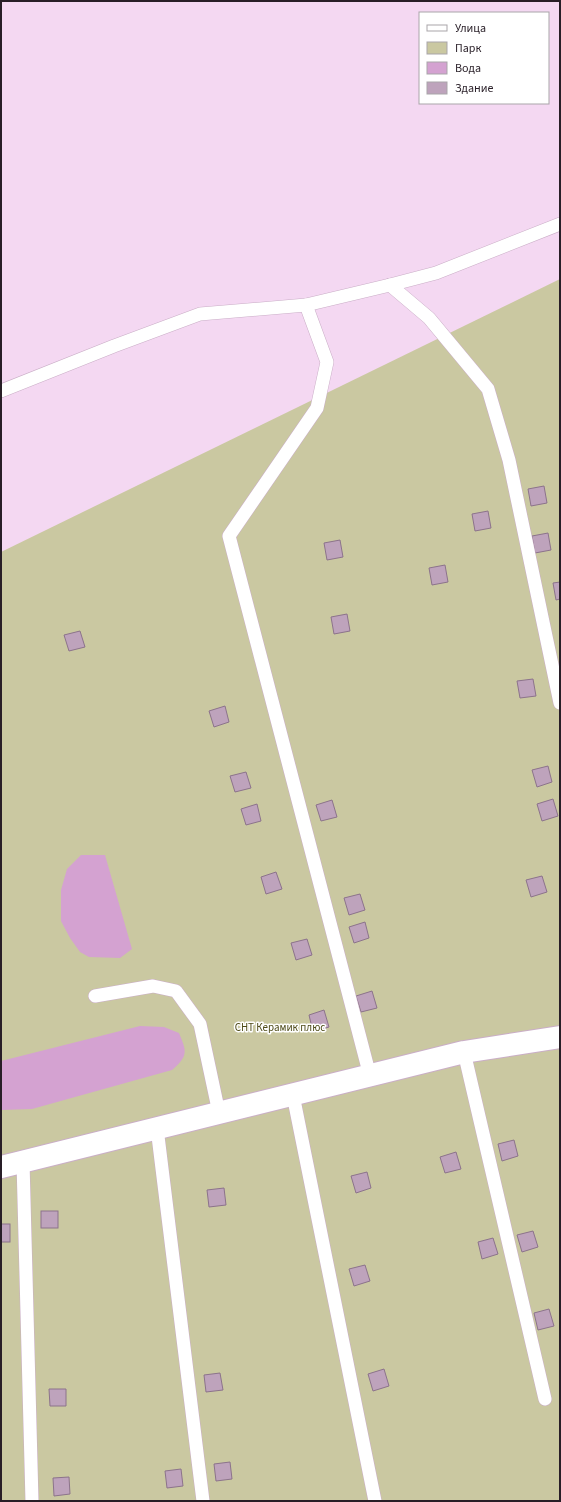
<svg xmlns="http://www.w3.org/2000/svg" width="561" height="1502" viewBox="0 0 561 1502" font-family="'Source Sans 3',sans-serif">
<style>
.green{fill:#cac8a1}
.water{fill:#d4a2d1}
.building{fill:#bea3bc;stroke:#8c738b}
.lines{fill:none;stroke-linecap:round;stroke-linejoin:round}
.service-casing{stroke:#caaec7;stroke-width:14}
.minor-casing{stroke:#caaec7;stroke-width:24}
.service{stroke:#fff;stroke-width:13}
.minor{stroke:#fff;stroke-width:22}
.labels{text-anchor:middle;dominant-baseline:central;stroke-width:3;stroke-linejoin:round;paint-order:stroke}
.park-label{font-size:11px;fill:#4e4b19;stroke:#fff}
</style>
<rect width="100%" height="100%" fill="#f4d8f2"/>
<path class="green" d="M 560,279 L 560,1501 L 1,1501 L 1,552 Z"/>
<g class="water">
<path d="M 81,855 L 105,855 L 132,949 L 120,958 L 89,957 L 80,952 L 70,938 L 61,921 L 61,890 L 67,869 Z"/>
<path d="M 140,1026 L 164,1027 L 179,1033 C 187,1052 188,1056 172,1070 L 32,1109 L 1,1110 L 1,1061 Z"/>
</g>
<g class="building">
<path d="M 544,486 L 547,503 L 531,506 L 528,489 Z"/>
<path d="M 488,511 L 491,528 L 475,531 L 472,514 Z"/>
<path d="M 548,533 L 551,550 L 535,553 L 532,536 Z"/>
<path d="M 340,540 L 343,557 L 327,560 L 324,543 Z"/>
<path d="M 445,565 L 448,582 L 432,585 L 429,568 Z"/>
<path d="M 560,582 L 560,599 L 556,600 L 553,583 Z"/>
<path d="M 347,614 L 350,631 L 334,634 L 331,617 Z"/>
<path d="M 80,631 L 85,647 L 69,651 L 64,635 Z"/>
<path d="M 533,679 L 536,696 L 520,698 L 517,681 Z"/>
<path d="M 225,706 L 229,722 L 214,727 L 209,711 Z"/>
<path d="M 548,766 L 552,782 L 537,787 L 532,770 Z"/>
<path d="M 246,772 L 251,788 L 235,792 L 230,776 Z"/>
<path d="M 553,799 L 558,816 L 542,821 L 537,804 Z"/>
<path d="M 332,800 L 337,817 L 321,821 L 316,805 Z"/>
<path d="M 257,804 L 261,821 L 246,825 L 241,809 Z"/>
<path d="M 276,872 L 282,889 L 266,894 L 261,877 Z"/>
<path d="M 542,876 L 547,892 L 531,897 L 526,880 Z"/>
<path d="M 360,894 L 365,910 L 349,915 L 344,898 Z"/>
<path d="M 365,922 L 369,938 L 354,943 L 349,927 Z"/>
<path d="M 307,939 L 312,955 L 296,960 L 291,943 Z"/>
<path d="M 372,991 L 377,1008 L 361,1012 L 356,996 Z"/>
<path d="M 324,1010 L 329,1027 L 313,1032 L 309,1015 Z"/>
<path d="M 514,1140 L 518,1156 L 502,1161 L 498,1144 Z"/>
<path d="M 456,1152 L 461,1169 L 445,1173 L 440,1157 Z"/>
<path d="M 367,1172 L 371,1188 L 356,1193 L 351,1176 Z"/>
<path d="M 224,1188 L 226,1205 L 209,1207 L 207,1190 Z"/>
<rect x="41" y="1211" width="17" height="17"/>
<rect x="1" y="1224" width="9" height="18"/>
<path d="M 533,1231 L 538,1247 L 522,1252 L 517,1235 Z"/>
<path d="M 493,1238 L 498,1254 L 482,1259 L 478,1242 Z"/>
<path d="M 365,1265 L 370,1281 L 354,1286 L 349,1269 Z"/>
<path d="M 549,1309 L 554,1326 L 538,1330 L 534,1313 Z"/>
<path d="M 384,1369 L 389,1386 L 373,1391 L 368,1374 Z"/>
<path d="M 220,1373 L 223,1390 L 206,1392 L 204,1375 Z"/>
<path d="M 49,1389 L 66,1389 L 66,1406 L 50,1406 Z"/>
<path d="M 230,1462 L 232,1479 L 216,1481 L 214,1464 Z"/>
<path d="M 181,1469 L 183,1486 L 167,1488 L 165,1471 Z"/>
<path d="M 69,1477 L 70,1494 L 54,1496 L 53,1478 Z"/>
</g>
<g class="lines">
<g class="service-casing">
<g id="service">
<path d="M 390,285 L 429,318 L 488,389 L 509,460 L 560,703"/>
<path d="M 306,305 L 327,362 L 317,408 L 229,536 L 370,1076"/>
<path d="M 1,391 L 114,346 L 200,314 L 306,305 L 390,285 L 436,273 L 560,224"/>
<path d="M 95,996 L 153,986 L 176,991 L 200,1024 L 219,1113"/>
<path d="M 464,1052 L 545,1399"/>
<path d="M 293,1095 L 375,1501"/>
<path d="M 157,1128 L 203,1501"/>
<path d="M 23,1162 L 32,1501"/>
</g>
</g>
<g class="minor-casing">
<path id="minor" d="M 1,1167 L 464,1052 L 560,1037"/>
</g>
<use href="#service" class="service"/>
<use href="#minor" class="minor"/>
</g>
<g class="labels">
<g class="park-label">
<text x="280" y="1027">СНТ Керамик плюс</text>
</g>
</g>
<rect width="561" height="1502" fill="none" stroke="#281e27" stroke-width="4"/>
<rect x="419" y="12" width="130" height="92" fill="#ffffff" stroke="#a9a5a9"/>
<rect x="427" y="25" width="20" height="6" fill="#ffffff" stroke="#a9a5a9"/>
<text x="455" y="32" font-size="12" fill="#281e27">Улица</text>
<rect x="427" y="42" width="20" height="12" fill="#cac8a1" stroke="#a9a5a9"/>
<text x="455" y="52" font-size="12" fill="#281e27">Парк</text>
<rect x="427" y="62" width="20" height="12" fill="#d4a2d1" stroke="#a9a5a9"/>
<text x="455" y="72" font-size="12" fill="#281e27">Вода</text>
<rect x="427" y="82" width="20" height="12" fill="#bea3bc" stroke="#a9a5a9"/>
<text x="455" y="92" font-size="12" fill="#281e27">Здание</text>
</svg>
